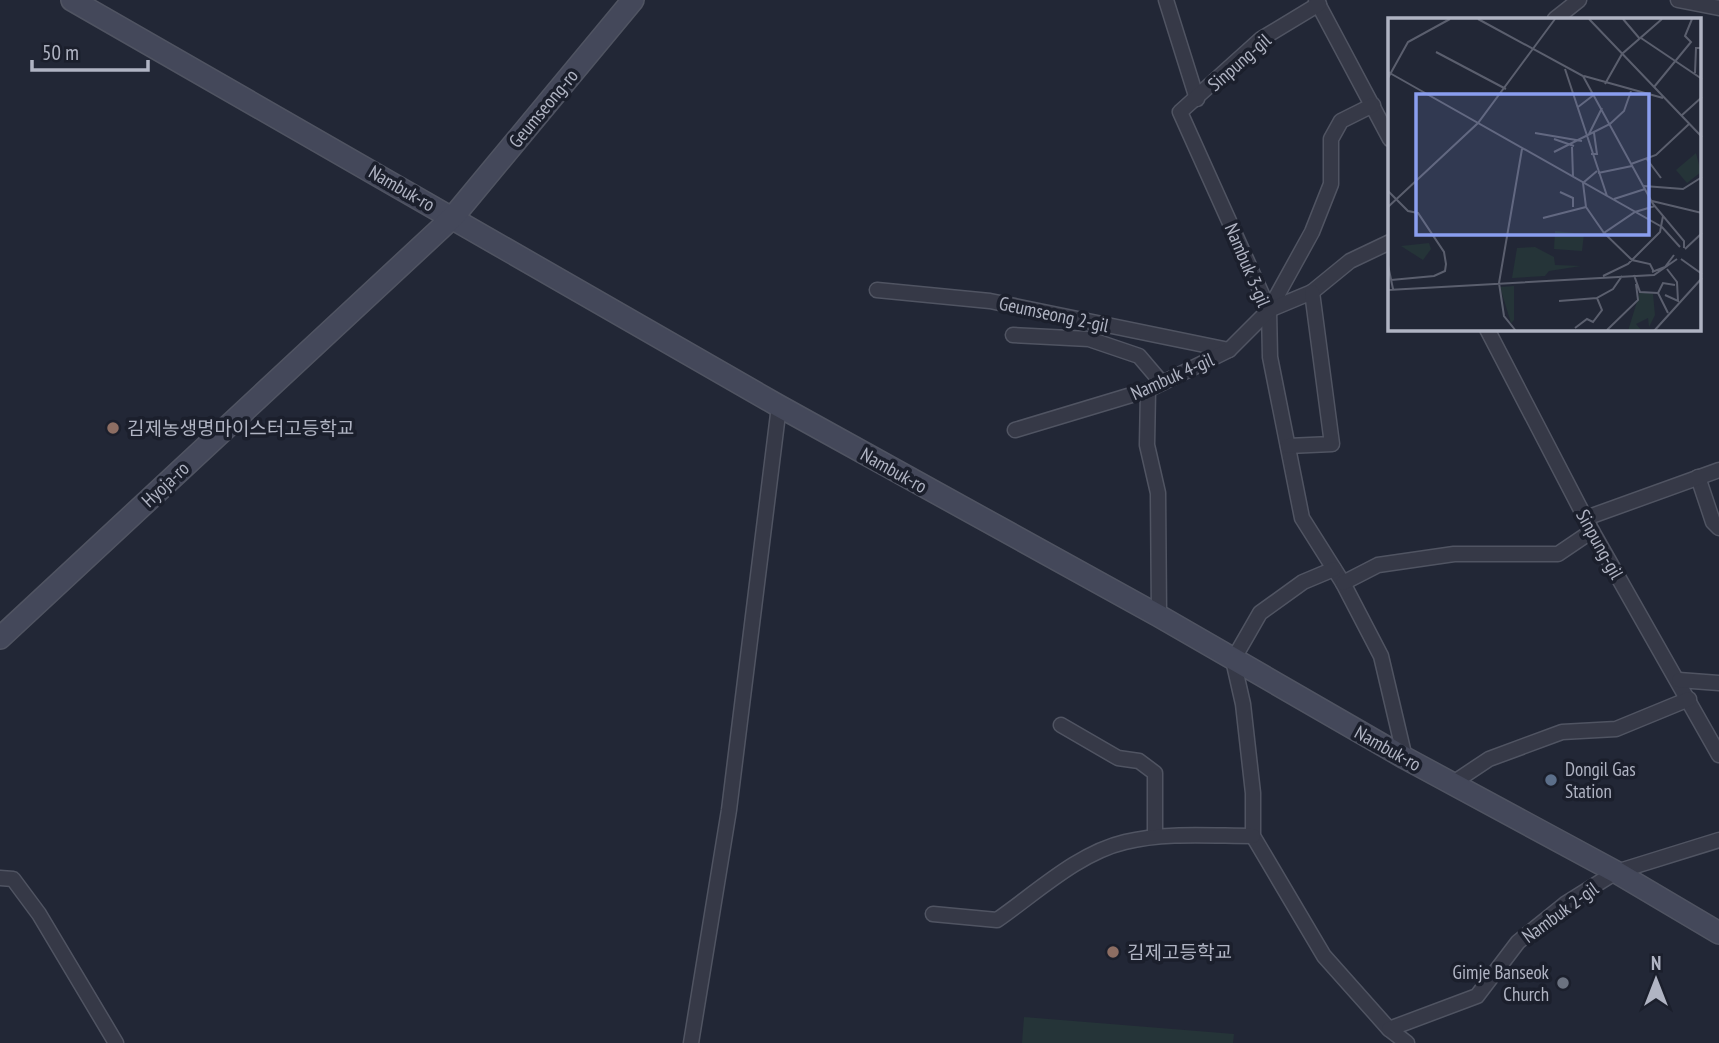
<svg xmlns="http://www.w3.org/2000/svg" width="1719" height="1043" viewBox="0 0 1719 1043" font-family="'PT Sans Narrow','Noto Sans KR',sans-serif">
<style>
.pitch{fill:#253438}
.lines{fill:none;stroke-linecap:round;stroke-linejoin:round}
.street-casing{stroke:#505462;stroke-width:17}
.secondary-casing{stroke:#505462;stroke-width:24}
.street{stroke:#363947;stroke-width:14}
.secondary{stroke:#44485a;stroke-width:21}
.education-dot{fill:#8d6e63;stroke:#1b1f2c;stroke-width:2.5}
.service-dot{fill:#5c6f8a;stroke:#1b1f2c;stroke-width:2.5}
.worship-dot{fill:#6b7280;stroke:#1b1f2c;stroke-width:2.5}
.labels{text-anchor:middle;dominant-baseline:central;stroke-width:7;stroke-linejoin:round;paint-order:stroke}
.street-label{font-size:19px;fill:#b0b4c3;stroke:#1b1f2c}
.poi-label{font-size:19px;fill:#b0b4c3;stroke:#1b1f2c;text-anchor:start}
.inset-road{fill:none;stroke:#5b5f6e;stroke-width:2}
.view{fill:#8a9eef;fill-opacity:0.15;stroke:#8a9eef;stroke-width:3.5}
.inset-edge{fill:none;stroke:#b0b4c3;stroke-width:3.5}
</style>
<rect width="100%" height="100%" fill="#222736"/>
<path class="pitch" d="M 1024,1017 L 1234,1034 L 1233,1043 L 1022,1043 Z"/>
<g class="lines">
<g class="street-casing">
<g id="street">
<path d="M 1166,0 L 1197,99"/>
<path d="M 1316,0 L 1390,139"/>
<path d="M 1678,0 L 1719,8"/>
<path d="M 1319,4 L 1261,39 L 1180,112 L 1269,310 L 1270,357 L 1302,518 L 1343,583 L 1381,656 L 1405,758"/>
<path d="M 1555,19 L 1579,0"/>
<path d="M 877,290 L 990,301 L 1229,350"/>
<path d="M 1269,310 L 1312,232 L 1331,184 L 1331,139 L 1341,121 L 1373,105"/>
<path d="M 1487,329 L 1592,531 L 1719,755"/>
<path d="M 1013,335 L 1089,339 L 1139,356 L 1162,383"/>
<path d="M 1148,390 L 1147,445 L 1158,493 L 1159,616"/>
<path d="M 1015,430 L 1148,390 L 1229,350 L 1269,310 L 1312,292 L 1350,261 L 1390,242"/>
<path d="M 1288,446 L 1332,444 L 1312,292"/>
<path d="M 1698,477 L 1713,522 L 1719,528"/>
<path d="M 1586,518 L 1719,470"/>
<path d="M 1334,569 L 1303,582 L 1260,613 L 1233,660 L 1243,704 L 1253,793 L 1253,836 L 1324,956 L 1389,1029"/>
<path d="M 1343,583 L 1378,565 L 1454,554 L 1558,554 L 1592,531"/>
<path d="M 1679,680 L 1719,683"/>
<path d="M 1061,725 L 1118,758 L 1139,761 L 1155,773 L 1155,836"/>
<path d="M 1453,783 L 1489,759 L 1562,732 L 1616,729 L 1689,699"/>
<path d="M 0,878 L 13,879 L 39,914 L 116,1043"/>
<path d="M 933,914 L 997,920 C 1036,893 1078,853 1125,842 C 1166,832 1211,836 1253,836"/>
<path d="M 691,1043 L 729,810 L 779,406"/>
<path d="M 1407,1043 L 1389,1029 L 1477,996 L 1518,942 L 1565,904 L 1616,872 L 1719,840"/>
</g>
</g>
<g class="secondary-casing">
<g id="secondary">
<path d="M 72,0 L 779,406 L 1159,616 L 1405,758 L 1616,872 L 1719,933"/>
<path d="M 0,638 L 453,217 L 633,0"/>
</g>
</g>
<use href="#street" class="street"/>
<use href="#secondary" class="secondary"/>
</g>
<g class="education-dot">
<circle cx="113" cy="428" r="7"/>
<circle cx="1113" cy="952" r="7"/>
</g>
<circle class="service-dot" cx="1551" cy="780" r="7"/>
<circle class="worship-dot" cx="1563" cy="983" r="7"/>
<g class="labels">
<g class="street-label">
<text transform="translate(1239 62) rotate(-41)">Sinpung-gil</text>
<text transform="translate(543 108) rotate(-50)">Geumseong-ro</text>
<text transform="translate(402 188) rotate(30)">Nambuk-ro</text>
<text transform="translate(1248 265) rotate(67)">Nambuk 3-gil</text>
<text transform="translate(1054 314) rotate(12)">Geumseong 2-gil</text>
<text transform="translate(1172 376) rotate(-24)">Nambuk 4-gil</text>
<text transform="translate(894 470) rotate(29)">Nambuk-ro</text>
<text transform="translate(165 484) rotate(-43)">Hyoja-ro</text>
<text transform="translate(1600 544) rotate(61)">Sinpung-gil</text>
<text transform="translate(1388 748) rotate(29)">Nambuk-ro</text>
<text transform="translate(1560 912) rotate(-36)">Nambuk 2-gil</text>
</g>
<g class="poi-label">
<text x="127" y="428">김제농생명마이스터고등학교</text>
<text x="1565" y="769">Dongil Gas<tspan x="1565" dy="22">Station</tspan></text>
<text x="1127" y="952">김제고등학교</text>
<text x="1549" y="972" text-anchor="end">Gimje Banseok<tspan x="1549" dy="22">Church</tspan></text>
</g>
</g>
<g transform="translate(1388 18)">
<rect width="313" height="313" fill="#222736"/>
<path d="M 41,225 L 43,231 L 35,242 L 13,228 ZM 126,268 L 126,302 L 123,305 L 112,269 Z" fill="#253438"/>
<path d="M 147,229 L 166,239 L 167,247 L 193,248 L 161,253 L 157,258 L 124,260 L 129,230 ZM 252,274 L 265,276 L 267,297 L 261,309 L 260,300 L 248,306 L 254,313 L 240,313 Z" fill="#253438"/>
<path d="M 308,135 L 313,154 L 299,165 L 288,152 ZM 167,213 L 196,216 L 194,233 L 166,231 Z" fill="#253438"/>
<path class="inset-road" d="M 90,1 L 195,58 L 265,186 L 296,223 L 296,230M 201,1 L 314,119M 235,1 L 252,21M 253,20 L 314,61M 48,34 L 118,71M 177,51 L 219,178M 0,54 L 274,209 L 292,229M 307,55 L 308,30 L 314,30M 196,58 L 275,80M 0,60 L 20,24 L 62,1M 217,66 L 234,36 L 274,1M 266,69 L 303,24 L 297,18 L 304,1M 190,89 L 207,76M 293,98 L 314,79M 147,115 L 194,123M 201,116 L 214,90M 166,121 L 186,128M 184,129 L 185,159M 166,134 L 222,106 L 236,93 L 243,73M 203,136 L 209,136 L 206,115M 258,140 L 273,160M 243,146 L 268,137 L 301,106M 209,153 L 195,165 L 198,189 L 216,215M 210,155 L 244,148M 256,168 L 295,171 L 314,159M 0,173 L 20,193 L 30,195 L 56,234 L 58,246 L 57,253 L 46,258 L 3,262M 172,174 L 185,180 L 185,189M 226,181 L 257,171M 264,183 L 314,195M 0,189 L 90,105 L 167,1M 155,200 L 198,189M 297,231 L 314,215M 293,241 L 314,256M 0,247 L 5,271M 264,254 L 277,249 L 286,237M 266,254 L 262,246 L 244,242 L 216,215 L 247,194 L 267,188M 246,257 L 252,274 L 270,275M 215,258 L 240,246 L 272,214 L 275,198M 0,272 L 266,257 L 289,241M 277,277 L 290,283 L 289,264 L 279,251M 171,283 L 209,280M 280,295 L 270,275 L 275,265 L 287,267M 187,310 L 199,301 L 205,304 L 214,292 L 209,280 L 225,271 L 234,258M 219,312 L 250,282 L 248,266M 128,313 L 116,298 L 111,265 L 134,131M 266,313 L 314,260"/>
<path class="view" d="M 28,76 L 261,76 L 261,217 L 28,217 Z"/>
<rect width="313" height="313" class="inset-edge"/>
</g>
<g transform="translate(1656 980)" stroke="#1b1f2c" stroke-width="5" paint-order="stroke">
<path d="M0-5L12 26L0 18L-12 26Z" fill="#b0b4c3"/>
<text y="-10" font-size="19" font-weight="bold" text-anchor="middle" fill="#b0b4c3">N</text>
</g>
<path d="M32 60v10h116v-10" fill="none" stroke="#b0b4c3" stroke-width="3.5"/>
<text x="42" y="60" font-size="21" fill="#b0b4c3" stroke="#1b1f2c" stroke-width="5" paint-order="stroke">50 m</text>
</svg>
